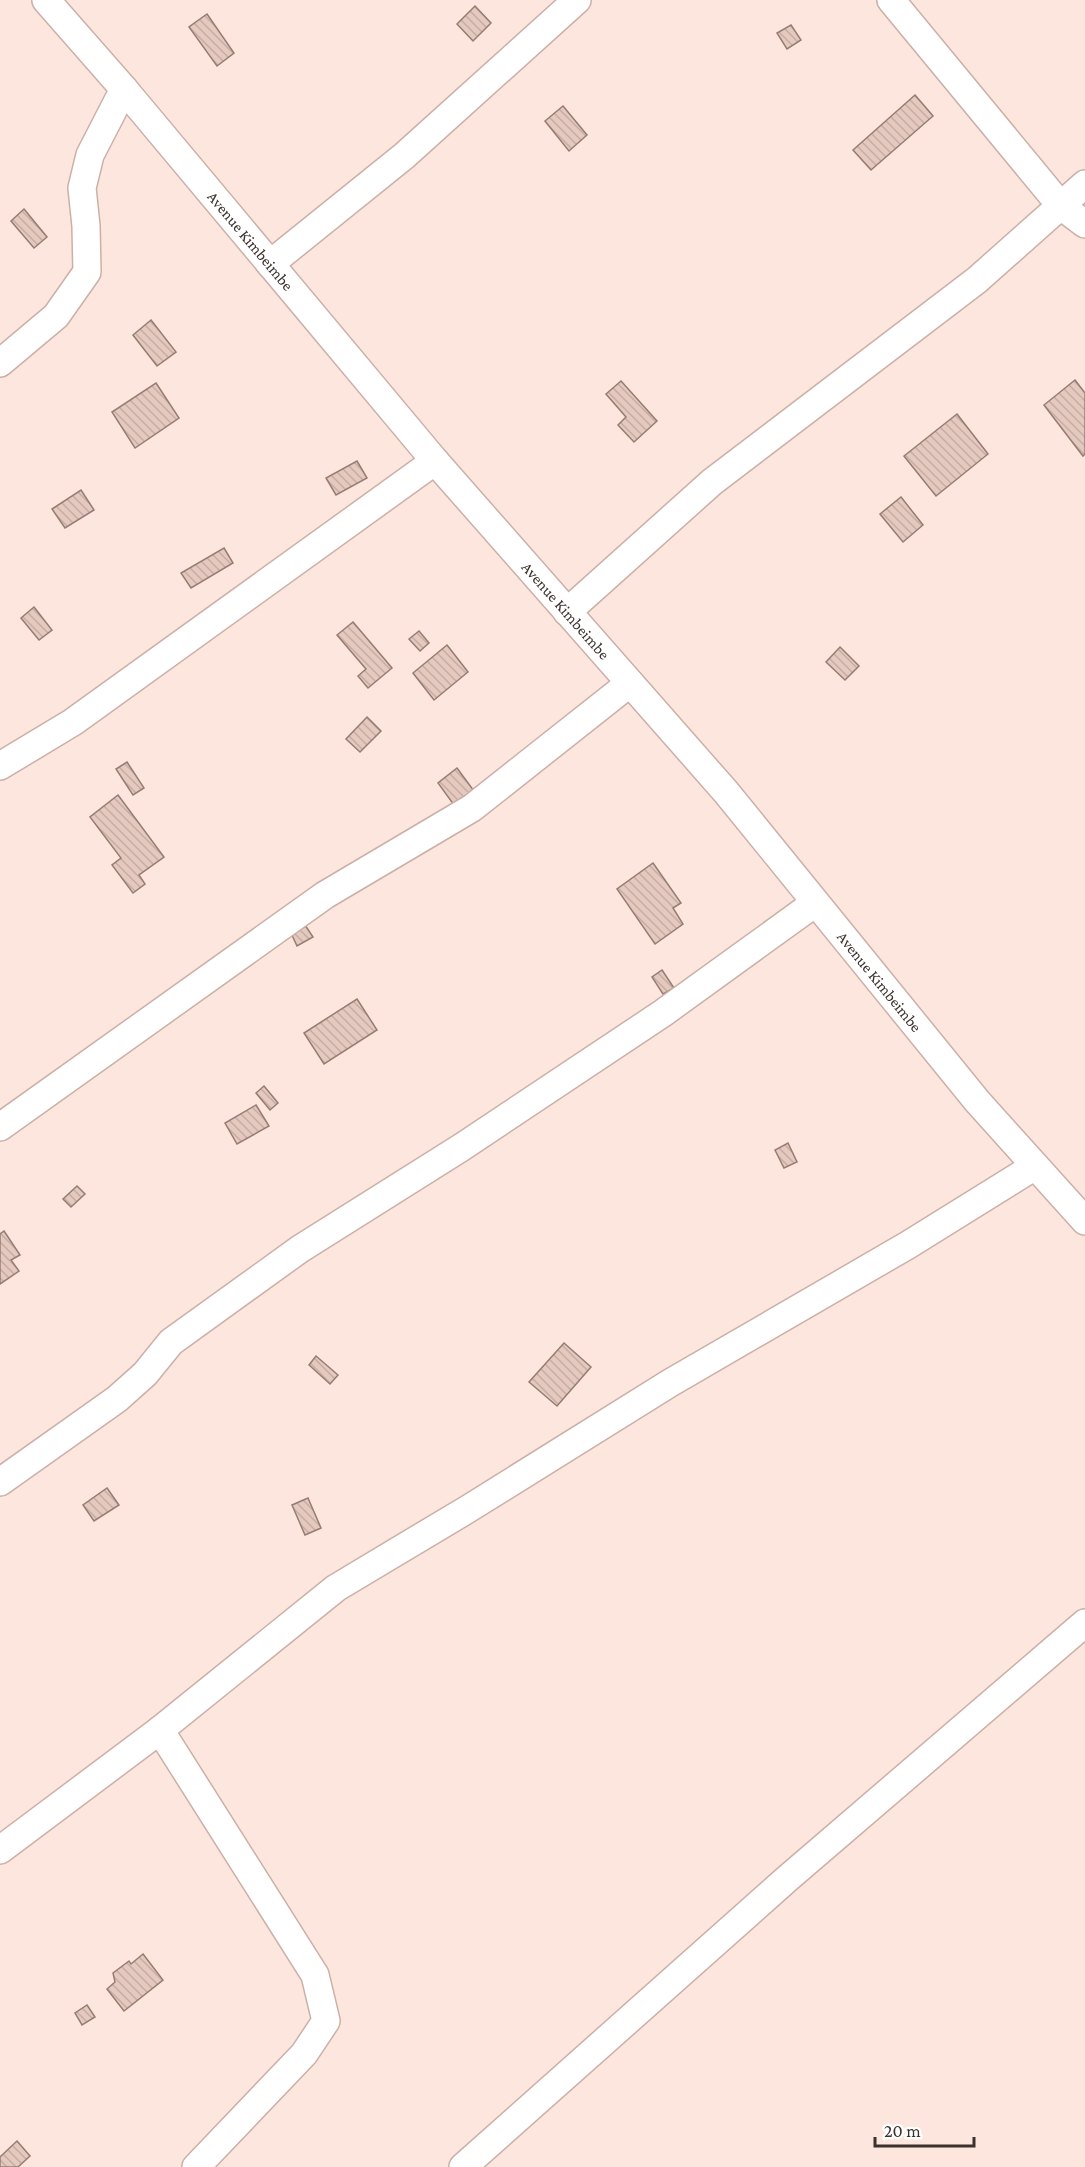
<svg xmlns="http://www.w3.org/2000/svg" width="1085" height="2167" viewBox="0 0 1085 2167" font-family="'Crimson Pro',serif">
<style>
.building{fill:url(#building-back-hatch);stroke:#967d73;stroke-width:1.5}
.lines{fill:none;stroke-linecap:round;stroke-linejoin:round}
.minor-casing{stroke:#cbb0a7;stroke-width:30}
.minor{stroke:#fff;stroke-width:27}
.labels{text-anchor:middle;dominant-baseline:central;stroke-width:4.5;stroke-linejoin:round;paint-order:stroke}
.street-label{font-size:16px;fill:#3b312d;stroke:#fff}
</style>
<defs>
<pattern id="building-back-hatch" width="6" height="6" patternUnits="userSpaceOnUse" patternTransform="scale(1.5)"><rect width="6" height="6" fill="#e5c9bf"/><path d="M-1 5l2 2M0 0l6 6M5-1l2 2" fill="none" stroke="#c5ada4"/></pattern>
</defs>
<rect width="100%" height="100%" fill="#fde6de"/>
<g class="building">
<path d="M 475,6 L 491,23 L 473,41 L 457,24 Z"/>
<path d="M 207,14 L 234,53 L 217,66 L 189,27 Z"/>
<path d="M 791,25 L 801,40 L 787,49 L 777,33 Z"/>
<path d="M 915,95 L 933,116 L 871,170 L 853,150 Z"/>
<path d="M 563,106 L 587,135 L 569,151 L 545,121 Z"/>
<path d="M 24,209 L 47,237 L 34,248 L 11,221 Z"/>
<path d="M 151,320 L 176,352 L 157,366 L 133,335 Z"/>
<path d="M 1075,380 L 1085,393 L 1085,454 L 1083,456 L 1044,405 Z"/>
<path d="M 621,381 L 657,421 L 634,442 L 618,425 L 626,417 L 606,394 Z"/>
<path d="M 156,383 L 179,418 L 135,448 L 112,412 Z"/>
<path d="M 957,414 L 988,454 L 936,496 L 904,456 Z"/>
<path d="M 357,461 L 367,478 L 336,495 L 326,478 Z"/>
<path d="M 81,490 L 94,510 L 65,528 L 52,509 Z"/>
<path d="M 901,497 L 923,525 L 903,542 L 880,514 Z"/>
<path d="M 224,548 L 233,563 L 191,588 L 181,573 Z"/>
<path d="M 34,607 L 52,630 L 39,640 L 21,618 Z"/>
<path d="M 353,622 L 392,668 L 368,688 L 358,676 L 366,669 L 337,635 Z"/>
<path d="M 419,631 L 429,643 L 420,651 L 409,639 Z"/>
<path d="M 447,645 L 468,672 L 434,700 L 413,673 Z"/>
<path d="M 840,647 L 859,666 L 845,680 L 826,662 Z"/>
<path d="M 367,717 L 381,731 L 360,752 L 346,739 Z"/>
<path d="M 127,762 L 144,788 L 133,795 L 116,769 Z"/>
<path d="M 457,768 L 474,791 L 454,805 L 438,783 Z"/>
<path d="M 118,795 L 164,857 L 139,875 L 145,884 L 133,893 L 112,865 L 121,858 L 90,817 Z"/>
<path d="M 653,863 L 681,903 L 673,908 L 683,924 L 655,944 L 617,889 Z"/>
<path d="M 305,925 L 313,937 L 297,946 L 291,933 Z"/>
<path d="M 662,970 L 674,988 L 663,994 L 652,977 Z"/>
<path d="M 357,999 L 377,1030 L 324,1064 L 304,1033 Z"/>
<path d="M 264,1086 L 278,1103 L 270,1110 L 256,1093 Z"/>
<path d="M 256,1105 L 269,1126 L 237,1144 L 225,1123 Z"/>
<path d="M 788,1143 L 797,1162 L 784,1168 L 775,1150 Z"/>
<path d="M 77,1186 L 85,1194 L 71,1207 L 63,1199 Z"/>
<path d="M 4,1231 L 20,1255 L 11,1260 L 19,1271 L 0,1284 L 0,1234 Z"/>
<path d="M 564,1343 L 591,1367 L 557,1406 L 529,1382 Z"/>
<path d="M 316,1356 L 338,1375 L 330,1384 L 309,1365 Z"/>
<path d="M 107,1488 L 119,1505 L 94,1521 L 83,1505 Z"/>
<path d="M 308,1498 L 321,1528 L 305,1535 L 292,1505 Z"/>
<path d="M 143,1954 L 163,1980 L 124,2011 L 107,1989 L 115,1982 L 113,1973 L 129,1961 L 131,1964 Z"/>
<path d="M 87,2005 L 95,2017 L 82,2025 L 75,2013 Z"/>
<path d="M 17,2141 L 30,2156 L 18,2167 L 0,2167 L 0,2157 Z"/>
</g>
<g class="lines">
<g class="minor-casing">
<g id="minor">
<path id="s1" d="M 46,0 L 124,89 L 435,461 L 726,792 L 977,1101 L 1085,1221"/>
<path d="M 891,0 L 1061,206 L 1085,224"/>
<path d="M 270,264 L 404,156 L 577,0"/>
<path d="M 0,363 L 56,316 L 87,272 L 86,226 L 82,188 L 90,155 L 124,89"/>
<path d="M 567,612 L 712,482 L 977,280 L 1085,184"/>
<path d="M 0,766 L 73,722 L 435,461"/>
<path d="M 0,1127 L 325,895 L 472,808 L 630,683"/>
<path d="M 0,1482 L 117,1399 L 145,1374 L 171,1342 L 300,1249 L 462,1147 L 663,1013 L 815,903"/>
<path d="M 160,1730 L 315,1975 L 326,2021 L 304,2054 L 196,2167"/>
<path d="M 0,1850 L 160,1730 L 336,1588 L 468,1509 L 670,1383 L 908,1245 L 1035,1166"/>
<path d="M 463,2167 L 788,1878 L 1085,1623"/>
</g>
</g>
<use href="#minor" class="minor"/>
</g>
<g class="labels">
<g class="street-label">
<text stroke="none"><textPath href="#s1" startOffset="316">Avenue Kimbeimbe</textPath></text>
<text stroke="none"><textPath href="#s1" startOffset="802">Avenue Kimbeimbe</textPath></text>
<text stroke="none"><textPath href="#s1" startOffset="1288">Avenue Kimbeimbe</textPath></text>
</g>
</g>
<path d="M875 2137v9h99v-9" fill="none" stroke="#3b312d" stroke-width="3"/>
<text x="884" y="2137" font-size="18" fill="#3b312d" stroke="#ffffff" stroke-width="4.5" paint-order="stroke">20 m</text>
</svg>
